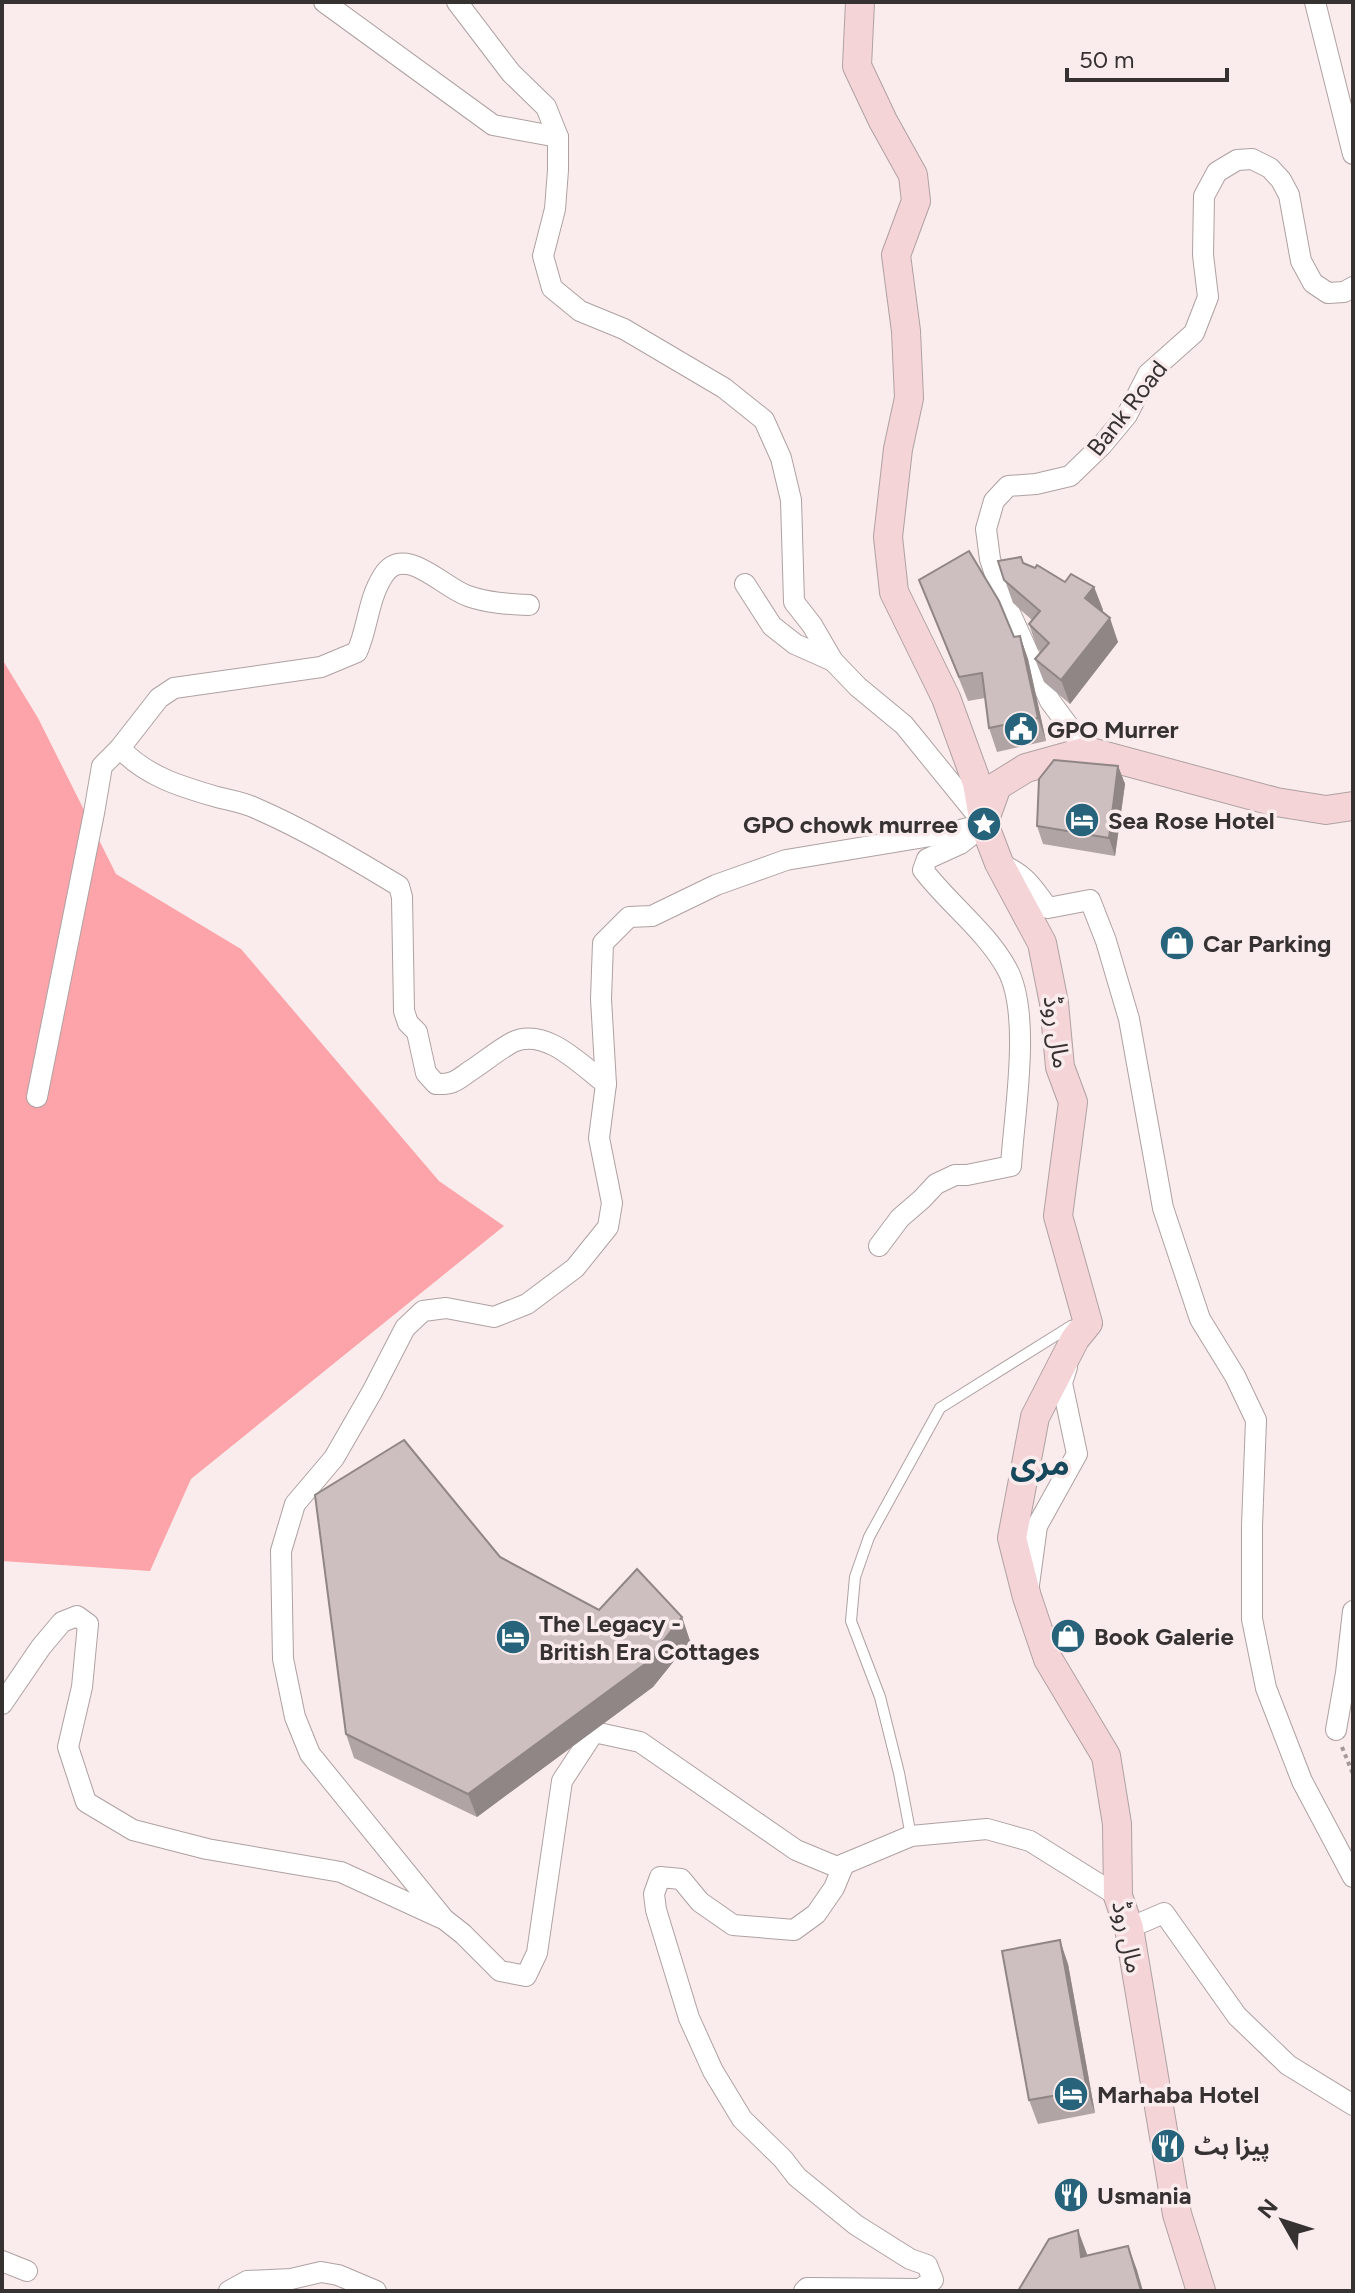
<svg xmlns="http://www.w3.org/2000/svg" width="1355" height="2293" viewBox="0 0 1355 2293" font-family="Figtree,'Noto Sans Arabic',sans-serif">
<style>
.green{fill:#fda4aa}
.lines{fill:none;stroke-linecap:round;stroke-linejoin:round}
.lane-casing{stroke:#afa1a2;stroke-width:12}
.street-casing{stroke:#afa1a2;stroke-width:22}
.secondary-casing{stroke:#afa1a2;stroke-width:30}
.path{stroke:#a39999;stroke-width:4;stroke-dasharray:4 4;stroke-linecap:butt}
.lane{stroke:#fff;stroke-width:10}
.street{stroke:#fff;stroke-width:20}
.secondary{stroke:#f5d4d8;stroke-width:28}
.wall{fill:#b0a4a5}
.shaded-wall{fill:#908686}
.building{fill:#cdbfc0;stroke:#908686;stroke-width:2}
.labels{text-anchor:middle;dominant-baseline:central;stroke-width:7;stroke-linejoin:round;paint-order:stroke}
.street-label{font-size:24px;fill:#373232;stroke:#faecec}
.poi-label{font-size:24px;font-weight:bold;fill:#373232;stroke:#faecec;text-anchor:start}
.district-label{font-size:32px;font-weight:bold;fill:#16475a;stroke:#faecec}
</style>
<rect width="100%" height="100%" fill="#faecec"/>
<path class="green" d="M 2,659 L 38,718 L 116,874 L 241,949 L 439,1181 L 504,1226 L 191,1479 L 150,1571 L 2,1561 Z"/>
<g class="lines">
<g class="lane-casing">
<path id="lane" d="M 911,1836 L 899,1773 L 880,1697 L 851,1621 L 855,1577 L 869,1537 L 940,1408 L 1071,1326 L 1076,1325"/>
</g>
<g class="street-casing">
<g id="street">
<path d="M 324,2 L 493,125 L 558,137"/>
<path d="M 457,2 L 511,73 L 546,107 L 558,137 L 558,170 L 555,209 L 543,256 L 552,288 L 580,311 L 624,329 L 724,388 L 764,420 L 781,458 L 791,500 L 794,602 L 812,625 L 833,661 L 858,687 L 904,725 L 982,821"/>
<path d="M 1315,2 L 1353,154"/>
<path d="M 745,584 L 772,626 L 795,644 L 833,661"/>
<path d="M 120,748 C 145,776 182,787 217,797 C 229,800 242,802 253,807 C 304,829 351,857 399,886 L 402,897 L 404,1011 L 408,1023 L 417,1032 L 426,1073 L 436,1084 C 453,1085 457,1080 470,1071 C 484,1062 498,1050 513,1042 C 546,1027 581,1065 606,1084"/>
<path d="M 1087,751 L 1050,701 L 1001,593 L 990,559 L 986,529 L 994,501 L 1008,486 L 1036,484 L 1070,476 L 1102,445 L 1127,415 L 1148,374 L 1194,333 L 1208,297 L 1203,255 L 1204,196 L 1217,172 L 1237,160 L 1252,159 L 1270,168 L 1281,180 L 1289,195 L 1301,261 L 1313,283 L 1328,293 L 1344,292 L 1353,287"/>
<path d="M 984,824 L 949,833 L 786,860 L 716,885 L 652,916 L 629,917 L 603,943 L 601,999 L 606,1084 L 599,1138 L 612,1203 L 608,1227 L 575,1268 L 527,1304 L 494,1317 L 446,1308 L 423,1311 L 405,1328 L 372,1392 L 334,1458 L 295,1504 L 281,1551 L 283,1659 L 295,1717 L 310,1754 L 444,1919 L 463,1934 L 500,1971 L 526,1976 L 537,1953 L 562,1781 L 594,1732 L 640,1742 L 796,1850 L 837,1867 L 911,1836 L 987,1829 L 1030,1841 L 1118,1896"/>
<path d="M 999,863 C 1027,876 1030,884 1048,908 L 1090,900 L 1106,941 L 1129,1019 L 1163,1208 L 1200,1319 L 1235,1376 L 1256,1420 L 1252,1526 L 1252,1619 L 1266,1688 L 1302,1781 L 1353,1877"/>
<path d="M 37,1097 L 94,813 L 102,766 L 120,748 L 159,698 L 174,688 L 321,667 L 357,652 C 368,628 368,599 383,576 C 404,542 443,588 468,596 C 488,603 508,604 529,605"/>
<path d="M 879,1246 L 900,1218 L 922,1199 L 936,1184 L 955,1175 L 967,1175 L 1011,1166 C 1014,1114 1032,1014 1007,969 C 987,932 949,904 923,870 L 927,859 L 960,844 L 978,830"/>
<path d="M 1029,1585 L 1037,1526 L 1077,1454 L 1062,1383 L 1067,1367"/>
<path d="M 2,1704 L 41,1647 L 62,1622 L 77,1616 L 88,1624 L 82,1687 L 68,1747 L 86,1802 L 133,1830 L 207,1849 L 341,1872 L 441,1918"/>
<path d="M 1336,1730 L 1346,1673 L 1353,1611"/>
<path d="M 1129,1928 L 1164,1913 L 1237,2016 L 1288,2065 L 1353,2105"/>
<path d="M 2,2261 L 27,2271"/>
<path d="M 229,2291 L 247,2281 L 291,2279 L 321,2272 L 338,2275 L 376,2291"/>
<path d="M 804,2291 L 807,2288 L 920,2289 L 933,2280 L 927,2265 L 910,2259 L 856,2225 L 797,2177 L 783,2159 L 742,2119 L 713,2071 L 689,2018 L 656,1910 L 654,1894 L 660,1877 L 681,1879 L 700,1902 L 733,1925 L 794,1930 L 816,1914 L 834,1888 L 844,1864"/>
</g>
</g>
<g class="secondary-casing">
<g id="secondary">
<path d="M 860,2 L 857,66 L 883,121 L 913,175 L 916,201 L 896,255 L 906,331 L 909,398 L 898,449 L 888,537 L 894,592 L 946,698 L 977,783 L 984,824 L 999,863 L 1042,943 L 1054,1003 L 1060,1067 L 1073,1102 L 1058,1216 L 1088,1323 L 1075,1339 L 1035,1417 L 1012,1538 L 1027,1597 L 1048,1659 L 1106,1756 L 1117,1824 L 1118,1896 L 1129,1928 L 1177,2214 L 1201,2291"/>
<path d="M 985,819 L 997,786 L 1026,768 L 1087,751 L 1276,802 L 1326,810 L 1353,806"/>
</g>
</g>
<path class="path" d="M 1342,1747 L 1353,1774"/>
<use href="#lane" class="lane"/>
<use href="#street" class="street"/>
<use href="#secondary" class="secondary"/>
</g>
<g class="wall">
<path d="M 998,561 L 1023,563 L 1065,582 L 1094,587 L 1103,610 L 1102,612 L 1118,642 L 1070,704 L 1044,682 L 1035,659 L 1041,652 L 1037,648 L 1029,624 L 1032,620 L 1013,603 Z"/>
<path d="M 919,580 L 1014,637 L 1020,636 L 1028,659 L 1046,741 L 997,752 L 989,728 L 985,698 L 968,701 Z"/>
<path d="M 1118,766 L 1125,784 L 1115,856 L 1043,844 L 1037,826 Z"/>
<path d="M 500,1557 L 599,1610 L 682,1617 L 690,1641 L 653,1687 L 477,1817 L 354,1758 L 346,1734 Z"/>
<path d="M 1068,1964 L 1095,2113 L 1038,2124 L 1029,2100 Z"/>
</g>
<g class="shaded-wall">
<path d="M 1094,587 L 1103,610 L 1094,622 L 1085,598 Z"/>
<path d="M 1110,618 L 1118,642 L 1070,704 L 1061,680 Z"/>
<path d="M 1020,636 L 1028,659 L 1046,741 L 1038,718 Z"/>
<path d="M 1118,766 L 1125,784 L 1115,856 L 1109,838 Z"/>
<path d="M 682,1617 L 690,1641 L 653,1687 L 477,1817 L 468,1794 Z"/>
<path d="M 1060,1940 L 1068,1964 L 1095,2113 L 1087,2090 Z"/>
<path d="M 1078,2230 L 1087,2254 L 1089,2281 L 1081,2257 Z"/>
<path d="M 1128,2246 L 1137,2270 L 1143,2291 L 1141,2291 Z"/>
</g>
<g class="building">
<path d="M 969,551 L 999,601 L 1014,637 L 1020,636 L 1038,718 L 989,728 L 982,673 L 959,677 L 919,580 Z"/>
<path d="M 1021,557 L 1023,563 L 1035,568 L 1037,565 L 1065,582 L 1071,574 L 1094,587 L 1085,598 L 1110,618 L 1061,680 L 1035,659 L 1049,643 L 1029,624 L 1040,611 L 1004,580 L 998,561 Z"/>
<path d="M 1054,760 L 1118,766 L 1109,838 L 1037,826 L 1039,779 Z"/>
<path d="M 404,1440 L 500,1557 L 599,1610 L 637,1569 L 682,1617 L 645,1664 L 468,1794 L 346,1734 L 315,1495 Z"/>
<path d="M 1060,1940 L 1087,2090 L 1029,2100 L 1002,1951 Z"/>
<path d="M 1078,2230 L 1081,2257 L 1128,2246 L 1141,2291 L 1018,2291 L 1049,2239 Z"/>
</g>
<defs>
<g id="civic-disc" transform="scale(1.8)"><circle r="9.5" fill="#27647b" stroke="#faecec"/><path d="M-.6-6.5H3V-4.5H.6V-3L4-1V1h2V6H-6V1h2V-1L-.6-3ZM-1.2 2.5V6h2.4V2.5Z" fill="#fff"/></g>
<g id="hotel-disc" transform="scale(1.8)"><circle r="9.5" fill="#27647b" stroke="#faecec"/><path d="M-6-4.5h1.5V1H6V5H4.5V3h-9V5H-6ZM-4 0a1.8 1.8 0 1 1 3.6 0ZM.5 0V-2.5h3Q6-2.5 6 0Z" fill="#fff"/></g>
<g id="sight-disc" transform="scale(1.8)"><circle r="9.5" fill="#27647b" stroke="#faecec"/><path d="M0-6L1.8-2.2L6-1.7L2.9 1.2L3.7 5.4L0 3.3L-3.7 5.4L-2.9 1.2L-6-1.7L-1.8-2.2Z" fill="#fff"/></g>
<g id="shop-disc" transform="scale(1.8)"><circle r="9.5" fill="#27647b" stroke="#faecec"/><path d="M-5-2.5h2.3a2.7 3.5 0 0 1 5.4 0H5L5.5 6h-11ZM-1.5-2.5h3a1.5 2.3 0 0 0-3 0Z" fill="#fff"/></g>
<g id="restaurant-disc" transform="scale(1.8)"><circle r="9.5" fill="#27647b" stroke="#faecec"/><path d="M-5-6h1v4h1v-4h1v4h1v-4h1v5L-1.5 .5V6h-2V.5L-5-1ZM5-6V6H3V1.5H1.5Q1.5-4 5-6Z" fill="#fff"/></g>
</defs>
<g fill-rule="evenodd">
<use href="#civic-disc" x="1021" y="729"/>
<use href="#hotel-disc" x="1082" y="820"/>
<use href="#sight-disc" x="984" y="824"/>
<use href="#shop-disc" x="1177" y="943"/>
<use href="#shop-disc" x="1068" y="1636"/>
<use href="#hotel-disc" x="513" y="1637"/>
<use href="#hotel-disc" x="1071" y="2094"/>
<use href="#restaurant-disc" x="1168" y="2146"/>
<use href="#restaurant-disc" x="1071" y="2195"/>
</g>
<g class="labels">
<g class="street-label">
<text transform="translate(1127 408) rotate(-52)">Bank Road</text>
<text transform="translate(1057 1032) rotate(82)">مال روڈ</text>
<text transform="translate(1128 1937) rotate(78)">مال روڈ</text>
</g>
<g class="poi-label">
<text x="1047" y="729">GPO Murrer</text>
<text x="1108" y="820">Sea Rose Hotel</text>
<text x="958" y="824" text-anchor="end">GPO chowk murree</text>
<text x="1203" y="943">Car Parking</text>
<text x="539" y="1623">The Legacy -<tspan x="539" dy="28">British Era Cottages</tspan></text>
<text x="1094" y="1636">Book Galerie</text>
<text x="1097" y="2094">Marhaba Hotel</text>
<text x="1194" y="2146">پیزا ہٹ</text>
<text x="1097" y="2195">Usmania</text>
</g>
<g class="district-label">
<text x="1040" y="1464">مری</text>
</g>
</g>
<rect width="1355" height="2293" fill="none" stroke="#373232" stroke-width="8"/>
<g transform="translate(1283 2221) rotate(309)" stroke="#faecec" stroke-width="6" paint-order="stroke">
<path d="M0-6L14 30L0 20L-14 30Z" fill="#373232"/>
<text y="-12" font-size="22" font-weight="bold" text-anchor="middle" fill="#373232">N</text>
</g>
<path d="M1067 68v12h160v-12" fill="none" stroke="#373232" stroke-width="4"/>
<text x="1079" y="68" font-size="24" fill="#373232" stroke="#faecec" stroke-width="6" paint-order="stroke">50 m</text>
</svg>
